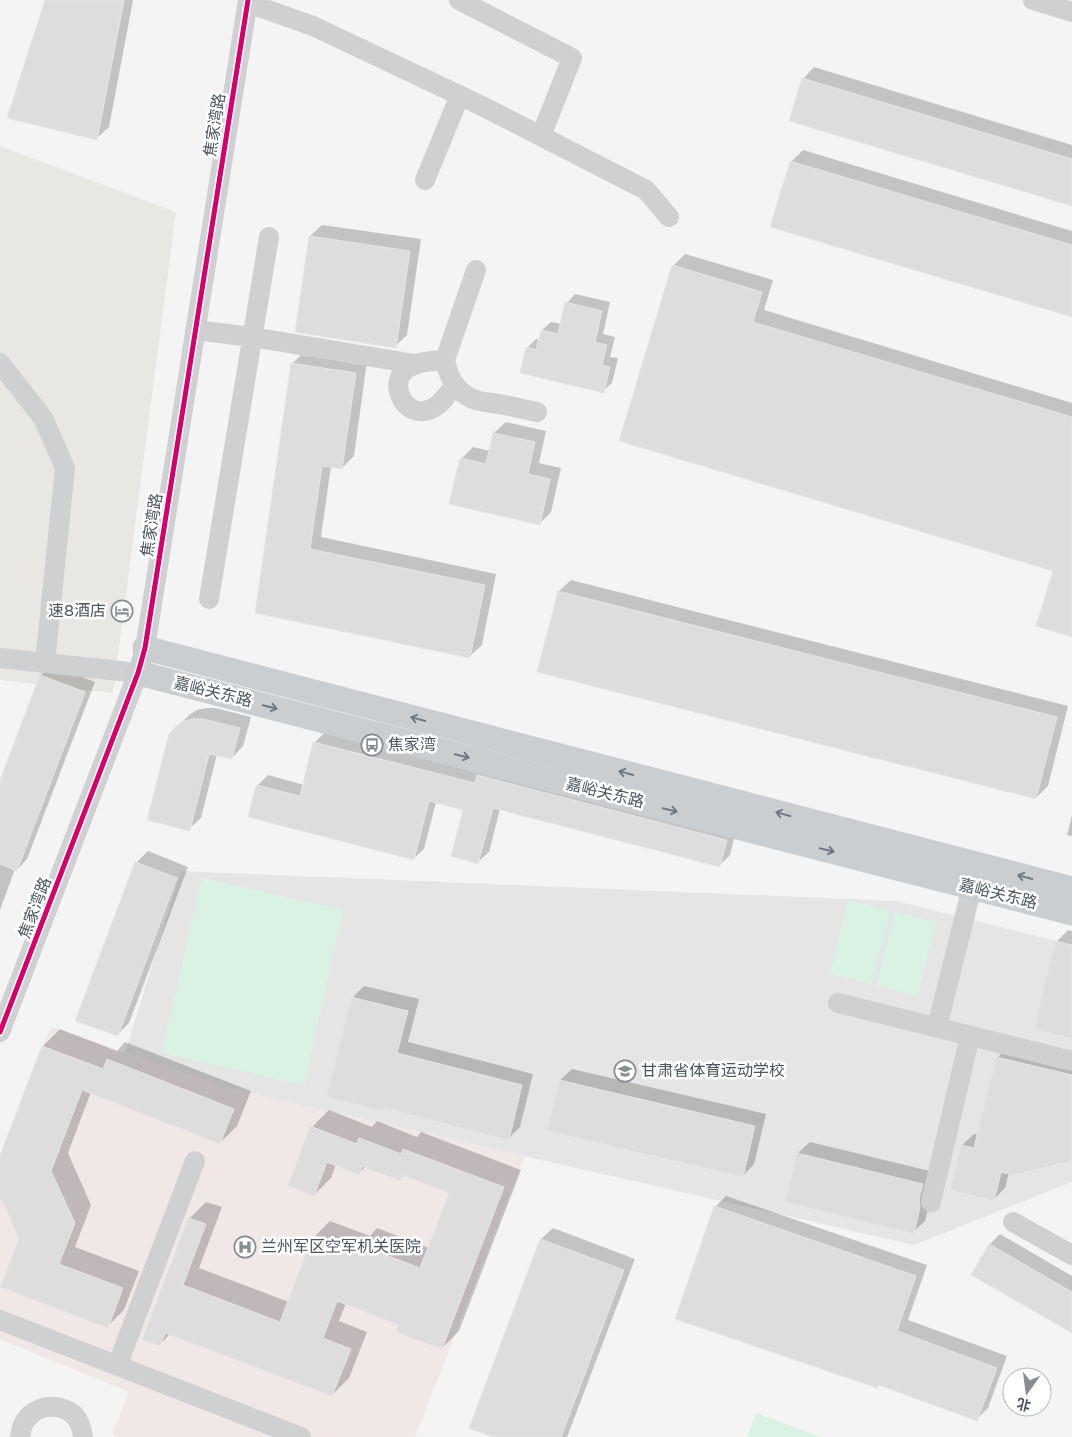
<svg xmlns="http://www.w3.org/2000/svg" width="1072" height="1437" viewBox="0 0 1072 1437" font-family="'Varela Round','Noto Sans SC',sans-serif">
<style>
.commercial{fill:#e8e7e3}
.education{fill:#e6e5e6}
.medical{fill:#f1e7e6}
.green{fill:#d9f2e3}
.shadow{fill:#0003}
.building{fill:#ddddde;stroke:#e5e6e7}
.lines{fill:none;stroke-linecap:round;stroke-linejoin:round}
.minor{stroke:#ced0d2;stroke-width:20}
.major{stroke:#caced1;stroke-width:25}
.cycleway-casing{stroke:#fff;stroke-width:8}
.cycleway{stroke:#d6006c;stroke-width:5}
.oneway{stroke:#707a83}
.labels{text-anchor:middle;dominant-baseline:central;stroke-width:5;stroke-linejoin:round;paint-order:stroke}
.street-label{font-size:16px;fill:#4a5661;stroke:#fff}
.poi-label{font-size:16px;fill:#4a5661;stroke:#fff;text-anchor:start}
</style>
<rect width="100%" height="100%" fill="#f4f4f4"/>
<path class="commercial" d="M 0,146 L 176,212 L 113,693 L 0,680 Z"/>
<path class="education" d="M 181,871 L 897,901 L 1072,945 L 1072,1182 L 914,1245 L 230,1089 L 125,1053 Z"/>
<path class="medical" d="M 51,1027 L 230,1089 L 525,1156 L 415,1437 L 119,1437 L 112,1434 L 129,1392 L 0,1339 L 0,1155 Z"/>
<g class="green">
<path d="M 202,878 L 343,910 L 304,1085 L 162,1053 Z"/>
<path d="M 848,900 L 890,910 L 872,984 L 830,974 Z"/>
<path d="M 894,912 L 936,922 L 918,996 L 877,986 Z"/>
<path d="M 756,1413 L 821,1437 L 747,1437 Z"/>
</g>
<g class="shadow">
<path d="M 46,0 L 133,0 L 109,127 L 97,138 Z"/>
<path d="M 814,67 L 1072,145 L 1072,205 L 803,79 Z"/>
<path d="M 803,150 L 1072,231 L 1072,316 L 791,162 Z"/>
<path d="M 322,225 L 421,239 L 407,335 L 395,346 L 310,236 Z"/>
<path d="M 685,254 L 773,280 L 764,310 L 1072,403 L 1072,635 L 1054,571 L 621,441 L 674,265 Z"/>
<path d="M 575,294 L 610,302 L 603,334 L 615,337 L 610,357 L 618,358 L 612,383 L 603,391 L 527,348 L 536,339 L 540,340 L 542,330 L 551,322 L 562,324 L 567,303 Z"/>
<path d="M 304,352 L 367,361 L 354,456 L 342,468 L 331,466 L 321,537 L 496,574 L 482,645 L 470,656 L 256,612 L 292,364 Z"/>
<path d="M 506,422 L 546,431 L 539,463 L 561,468 L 551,512 L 539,524 L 461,459 L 473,447 L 490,451 L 494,433 Z"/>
<path d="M 571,580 L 1068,706 L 1048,786 L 1036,798 L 539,672 L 559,591 Z"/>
<path d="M 51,665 L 95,682 L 27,859 L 17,870 L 15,869 L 0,910 L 0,784 L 41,675 Z"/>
<path d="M 206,708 L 215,708 L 251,717 L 243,746 L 232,758 L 217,754 L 201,818 L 189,829 L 177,727 L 189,715 L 197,710 Z"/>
<path d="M 325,732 L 736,830 L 730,855 L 719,866 L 500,809 L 489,852 L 478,862 L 464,809 L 436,802 L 424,849 L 413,859 L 257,786 L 268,775 L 304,785 L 314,743 Z"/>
<path d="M 1072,816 L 1072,836 L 1067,835 Z"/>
<path d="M 148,851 L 188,867 L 129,1023 L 117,1035 L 136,863 Z"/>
<path d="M 1068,930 L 1072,931 L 1072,1037 L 1056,942 Z"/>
<path d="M 364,986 L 419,999 L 408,1042 L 533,1074 L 520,1127 L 508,1139 L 385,1107 L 382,1110 L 327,1096 L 353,997 Z"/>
<path d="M 60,1029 L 117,1051 L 125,1042 L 251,1091 L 237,1126 L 220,1143 L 91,1092 L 68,1153 L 91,1205 L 75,1247 L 139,1271 L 124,1310 L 107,1327 L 20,1239 L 4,1202 L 0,1200 L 0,1158 L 43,1046 Z"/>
<path d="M 1009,1046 L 1072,1061 L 1072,1160 L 1009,1172 L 1005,1188 L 994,1199 L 952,1189 L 962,1145 L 974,1134 L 979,1135 L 997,1058 Z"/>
<path d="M 572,1069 L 766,1114 L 754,1164 L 743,1176 L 560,1080 Z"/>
<path d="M 329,1110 L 372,1127 L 377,1121 L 417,1137 L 421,1132 L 521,1170 L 459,1331 L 442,1348 L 400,1324 L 346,1303 L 339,1321 L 367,1332 L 349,1378 L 332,1395 L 171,1333 L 159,1345 L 189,1219 L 206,1202 L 222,1207 L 199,1268 L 289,1302 L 313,1238 L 330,1221 L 370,1236 L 377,1228 L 429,1248 L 451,1192 L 404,1175 L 400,1179 L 366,1166 L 359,1173 L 336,1164 L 331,1178 L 314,1195 L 312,1127 Z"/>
<path d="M 810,1142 L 934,1172 L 932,1194 L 925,1221 L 913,1232 L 798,1153 Z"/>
<path d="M 726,1196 L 927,1265 L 908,1320 L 1007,1356 L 988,1408 L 977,1419 L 715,1207 Z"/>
<path d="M 553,1228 L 635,1259 L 567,1437 L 497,1437 L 470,1427 L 541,1239 Z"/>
<path d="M 1000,1234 L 1072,1276 L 1072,1332 L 973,1274 L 990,1244 Z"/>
</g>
<g class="building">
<path d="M 45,0 L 124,0 L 97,140 L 7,118 Z"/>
<path d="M 802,78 L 1072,159 L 1072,206 L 789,121 Z"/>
<path d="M 790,161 L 1072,245 L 1072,317 L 770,227 Z"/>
<path d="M 309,236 L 410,251 L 396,348 L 295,332 Z"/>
<path d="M 672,265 L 762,292 L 753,322 L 1072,417 L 1072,637 L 1036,626 L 1053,571 L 619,441 Z"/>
<path d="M 565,302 L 602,311 L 595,342 L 607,345 L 602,365 L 610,367 L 604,393 L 520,373 L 526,347 L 536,350 L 541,330 L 558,334 Z"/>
<path d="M 291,363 L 356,373 L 342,469 L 322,466 L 310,549 L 485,585 L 470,658 L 255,613 Z"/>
<path d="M 493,433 L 535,442 L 528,474 L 550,479 L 540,525 L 449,504 L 460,458 L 486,464 Z"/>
<path d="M 558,591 L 1057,717 L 1036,799 L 537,672 Z"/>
<path d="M 40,675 L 85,692 L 17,871 L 0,864 L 0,780 Z"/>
<path d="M 193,719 L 203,719 L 240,728 L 232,759 L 209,754 L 190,831 L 147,820 L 169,734 L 176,726 L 184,721 Z"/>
<path d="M 313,742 L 475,783 L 477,775 L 727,840 L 720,867 L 493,808 L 478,864 L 451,856 L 463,810 L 429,801 L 414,860 L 248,817 L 256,785 L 300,796 Z"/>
<path d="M 135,862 L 177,878 L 118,1036 L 75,1021 Z"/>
<path d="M 1055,941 L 1072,945 L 1072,1039 L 1034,1029 Z"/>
<path d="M 351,997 L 408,1011 L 397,1053 L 522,1085 L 509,1140 L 383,1108 L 382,1111 L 326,1097 Z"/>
<path d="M 42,1046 L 103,1069 L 107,1059 L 234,1109 L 220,1144 L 82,1090 L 51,1171 L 75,1223 L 59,1264 L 123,1288 L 108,1328 L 0,1287 L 19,1239 L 3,1202 L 0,1201 L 0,1155 Z"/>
<path d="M 996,1057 L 1072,1075 L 1072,1161 L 1013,1175 L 1001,1172 L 994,1201 L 950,1190 L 961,1145 L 974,1148 Z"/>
<path d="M 559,1080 L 755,1126 L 743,1177 L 547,1131 Z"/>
<path d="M 310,1126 L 357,1144 L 359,1138 L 401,1154 L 403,1149 L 504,1187 L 442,1349 L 396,1332 L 399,1325 L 337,1301 L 323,1338 L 351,1349 L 332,1396 L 165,1333 L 160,1346 L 142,1340 L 188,1218 L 206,1224 L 183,1285 L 280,1322 L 312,1237 L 355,1253 L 359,1245 L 420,1268 L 449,1193 L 402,1175 L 400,1181 L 362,1166 L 359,1175 L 327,1162 L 314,1196 L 288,1186 Z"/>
<path d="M 797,1153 L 923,1184 L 919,1199 L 920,1207 L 914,1234 L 785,1202 Z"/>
<path d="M 714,1206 L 916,1276 L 897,1331 L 997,1368 L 977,1421 L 879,1385 L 877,1388 L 675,1319 Z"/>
<path d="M 540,1239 L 624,1270 L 561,1437 L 493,1437 L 469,1428 Z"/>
<path d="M 989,1244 L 1072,1292 L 1072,1333 L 971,1275 Z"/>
</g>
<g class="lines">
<g class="minor">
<path d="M 459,0 L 572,58 L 541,136"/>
<path d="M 1033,0 L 1072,12"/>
<path d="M 248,3 L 313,26 L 482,106 L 646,190 L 669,217"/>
<path d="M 425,180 L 460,95"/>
<path d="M 476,270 L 445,360 C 449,379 457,394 476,400 C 481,402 487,402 492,403 C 507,405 522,409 537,412"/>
<path d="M 195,330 L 252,337 L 415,364"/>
<path d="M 445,360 C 435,361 423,361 414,365 C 382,376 404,424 433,408 C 442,404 448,393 454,386"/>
<path d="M 0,363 L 43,418 L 65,468 L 45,663"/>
<path d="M 209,599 L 269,237"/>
<path d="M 0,658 L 138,673"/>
<path d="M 838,1003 L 1072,1061"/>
<path d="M 937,1027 L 972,887"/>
<path d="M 0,1032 L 138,673 L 145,648 L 248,0"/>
<path d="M 931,1202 L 970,1036"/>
<path d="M 1013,1222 L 1072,1255"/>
<path d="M 0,1320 L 301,1437"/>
<path d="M 117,1366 L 195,1161"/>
<path d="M 20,1437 C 21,1433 21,1429 23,1425 C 32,1405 58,1401 74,1415 C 80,1421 82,1429 83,1437"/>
</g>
<g class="major">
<path d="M 145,648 L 1072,889"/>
<path d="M 138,673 L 1072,913"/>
</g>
<g class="cycleway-casing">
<path id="cycleway" d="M 0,1032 L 138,673 L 145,648 L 248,0"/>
</g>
<use href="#cycleway" class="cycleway"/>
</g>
<defs><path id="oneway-shaft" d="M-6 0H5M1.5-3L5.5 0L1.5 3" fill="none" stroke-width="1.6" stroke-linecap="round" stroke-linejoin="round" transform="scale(1.25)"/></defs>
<g class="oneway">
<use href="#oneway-shaft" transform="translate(270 707) rotate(14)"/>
<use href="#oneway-shaft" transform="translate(418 719) rotate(-165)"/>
<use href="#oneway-shaft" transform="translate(462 756) rotate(14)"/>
<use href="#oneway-shaft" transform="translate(626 773) rotate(-165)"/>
<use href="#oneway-shaft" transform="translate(670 810) rotate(14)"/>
<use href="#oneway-shaft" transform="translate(783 814) rotate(-165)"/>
<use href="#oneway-shaft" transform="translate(827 850) rotate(14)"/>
<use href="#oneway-shaft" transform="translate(1025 877) rotate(-165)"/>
</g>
<defs>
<g id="hotel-ring" transform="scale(1.125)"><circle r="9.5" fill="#fff" stroke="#868d94" stroke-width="1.5"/><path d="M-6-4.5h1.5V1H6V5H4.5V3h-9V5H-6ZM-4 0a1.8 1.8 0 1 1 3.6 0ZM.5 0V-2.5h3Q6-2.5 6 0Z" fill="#868d94"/></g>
<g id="bus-ring" transform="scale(1.125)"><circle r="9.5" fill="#fff" stroke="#868d94" stroke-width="1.5"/><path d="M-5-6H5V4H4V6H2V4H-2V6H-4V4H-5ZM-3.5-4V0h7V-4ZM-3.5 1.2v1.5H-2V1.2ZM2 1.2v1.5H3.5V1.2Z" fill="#868d94"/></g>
<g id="university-ring" transform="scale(1.125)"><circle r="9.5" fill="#fff" stroke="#868d94" stroke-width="1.5"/><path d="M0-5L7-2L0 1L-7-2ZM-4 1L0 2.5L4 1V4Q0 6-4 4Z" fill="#868d94"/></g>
<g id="hospital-ring" transform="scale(1.125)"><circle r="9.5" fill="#fff" stroke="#868d94" stroke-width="1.5"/><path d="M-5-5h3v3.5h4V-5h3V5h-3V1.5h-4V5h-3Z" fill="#868d94"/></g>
</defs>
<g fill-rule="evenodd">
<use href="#hotel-ring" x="122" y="611"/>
<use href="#bus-ring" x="372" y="745"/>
<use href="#university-ring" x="625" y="1071"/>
<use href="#hospital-ring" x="245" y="1247"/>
</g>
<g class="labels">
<g class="street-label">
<text transform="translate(215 125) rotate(-81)">焦家湾路</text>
<text transform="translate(152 525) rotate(-81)">焦家湾路</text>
<text transform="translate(213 692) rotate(14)">嘉峪关东路</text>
<text transform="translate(605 793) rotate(14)">嘉峪关东路</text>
<text transform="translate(998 894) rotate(14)">嘉峪关东路</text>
<text transform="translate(35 908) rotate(-69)">焦家湾路</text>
</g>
<g class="poi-label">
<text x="106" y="611" text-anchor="end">速8酒店</text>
<text x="388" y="745">焦家湾</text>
<text x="641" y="1071">甘肃省体育运动学校</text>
<text x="261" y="1247">兰州军区空军机关医院</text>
</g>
</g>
<g transform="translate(1027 1392) rotate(194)"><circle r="24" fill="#ffffff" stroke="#b7bbc0"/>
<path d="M0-4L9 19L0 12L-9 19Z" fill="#868d94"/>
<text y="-8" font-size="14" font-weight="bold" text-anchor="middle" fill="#4a5661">北</text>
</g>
</svg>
